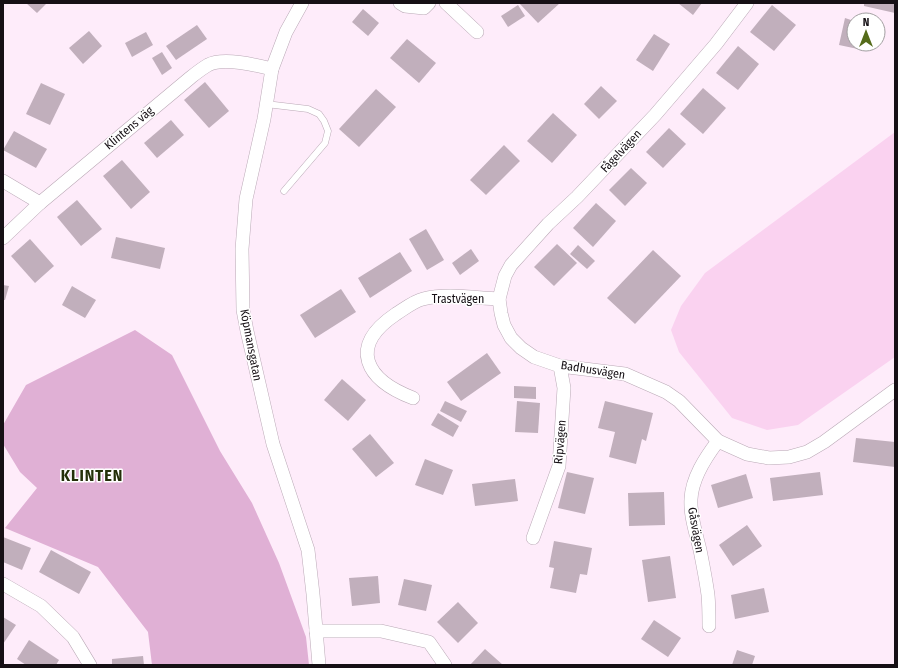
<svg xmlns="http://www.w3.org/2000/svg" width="898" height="668" viewBox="0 0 898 668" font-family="'Fira Sans Condensed',sans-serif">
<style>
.green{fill:#fad2f0}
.forest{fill:#e0b0d5}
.building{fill:#c1afbc}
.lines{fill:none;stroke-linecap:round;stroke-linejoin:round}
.lane-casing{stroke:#baa9b6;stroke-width:7}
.street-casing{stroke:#baa9b6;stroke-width:14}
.lane{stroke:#fff;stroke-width:6}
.street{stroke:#fff;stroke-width:13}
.labels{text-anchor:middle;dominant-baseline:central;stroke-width:3;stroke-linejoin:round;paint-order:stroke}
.street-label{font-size:12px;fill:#161015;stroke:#fff}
.district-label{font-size:16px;font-weight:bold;letter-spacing:1px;fill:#242f09;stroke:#fff}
</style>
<rect width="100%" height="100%" fill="#feecfa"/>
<path class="green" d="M 895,132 L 895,357 L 798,425 L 767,430 L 732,418 L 679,352 L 671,330 L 681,306 L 705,273 Z"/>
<path class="forest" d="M 135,330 L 172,355 L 220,451 L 252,503 L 279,563 L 306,637 L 309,665 L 152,665 L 148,632 L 98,567 L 5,528 L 37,488 L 20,472 L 3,444 L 3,425 L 26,385 Z"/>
<g class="building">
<path d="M 26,3 L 47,3 L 37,13 Z"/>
<path d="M 519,3 L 560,3 L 538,23 Z"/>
<path d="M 678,3 L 702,3 L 693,15 Z"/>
<path d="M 864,3 L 895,3 L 895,13 L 864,6 Z"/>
<path d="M 518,5 L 525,16 L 508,27 L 501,16 Z"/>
<path d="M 772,5 L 796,25 L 774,51 L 750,32 Z"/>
<path d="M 363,9 L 379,23 L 368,36 L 352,22 Z"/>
<path d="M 845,18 L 854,21 L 854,44 L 859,44 L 858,49 L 839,45 Z"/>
<path d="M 197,25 L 207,39 L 176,60 L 166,46 Z"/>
<path d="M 89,31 L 102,46 L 83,64 L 69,48 Z"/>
<path d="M 146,32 L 153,45 L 132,57 L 125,43 Z"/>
<path d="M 654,34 L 670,44 L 653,71 L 636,60 Z"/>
<path d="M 407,39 L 436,63 L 419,83 L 390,58 Z"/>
<path d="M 738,46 L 759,64 L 738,90 L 716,73 Z"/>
<path d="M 162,52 L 172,68 L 162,75 L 152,58 Z"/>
<path d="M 205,82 L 229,111 L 209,128 L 184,100 Z"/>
<path d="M 41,83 L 65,94 L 50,125 L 26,114 Z"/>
<path d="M 601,86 L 617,101 L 599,119 L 584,104 Z"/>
<path d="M 703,88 L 726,108 L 703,134 L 680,114 Z"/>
<path d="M 376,89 L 396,107 L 359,147 L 339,129 Z"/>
<path d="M 553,113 L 577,135 L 552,163 L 527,141 Z"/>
<path d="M 171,120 L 184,135 L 157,158 L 144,143 Z"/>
<path d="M 669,128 L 686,144 L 663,168 L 646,152 Z"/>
<path d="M 14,131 L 47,149 L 36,168 L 3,150 Z"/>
<path d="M 504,145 L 520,161 L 486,195 L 470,180 Z"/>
<path d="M 122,160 L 150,192 L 131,209 L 103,176 Z"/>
<path d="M 631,168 L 647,183 L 625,206 L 609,190 Z"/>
<path d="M 77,200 L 102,229 L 81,246 L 57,217 Z"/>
<path d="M 596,203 L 616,221 L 593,247 L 573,228 Z"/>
<path d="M 426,229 L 444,260 L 427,270 L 409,239 Z"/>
<path d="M 116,237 L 165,248 L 160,269 L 111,258 Z"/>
<path d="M 30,239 L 54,266 L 35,283 L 11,256 Z"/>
<path d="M 557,244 L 577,263 L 554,286 L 534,267 Z"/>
<path d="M 578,245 L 595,261 L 587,269 L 570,254 Z"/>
<path d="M 471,249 L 479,261 L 460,275 L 452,263 Z"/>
<path d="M 653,250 L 681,276 L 635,324 L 607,298 Z"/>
<path d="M 400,252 L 412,271 L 370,298 L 358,278 Z"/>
<path d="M 3,285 L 9,286 L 5,300 L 3,300 Z"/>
<path d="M 72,286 L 96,300 L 85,318 L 62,305 Z"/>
<path d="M 341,289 L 356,312 L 315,338 L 300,315 Z"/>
<path d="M 487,353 L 501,373 L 461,401 L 447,382 Z"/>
<path d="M 342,379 L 366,400 L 348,421 L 324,400 Z"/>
<path d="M 514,386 L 536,387 L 536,399 L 514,398 Z"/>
<path d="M 445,401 L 467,411 L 461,422 L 440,411 Z"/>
<path d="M 517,401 L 540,403 L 538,433 L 515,432 Z"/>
<path d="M 605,401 L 653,413 L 646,441 L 642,439 L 636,464 L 609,457 L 615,432 L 598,428 Z"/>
<path d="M 438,413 L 459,426 L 453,437 L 431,425 Z"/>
<path d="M 370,434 L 394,463 L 376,477 L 352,449 Z"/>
<path d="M 856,438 L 895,442 L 895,467 L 853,462 Z"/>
<path d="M 425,459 L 453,470 L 443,495 L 415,485 Z"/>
<path d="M 567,472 L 594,478 L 585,514 L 558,508 Z"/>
<path d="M 820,472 L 823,495 L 773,501 L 770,478 Z"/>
<path d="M 746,474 L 753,498 L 718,508 L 711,485 Z"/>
<path d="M 515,479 L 518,501 L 475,506 L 472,484 Z"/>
<path d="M 664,492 L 665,525 L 629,526 L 628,493 Z"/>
<path d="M 747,525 L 762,546 L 733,566 L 719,545 Z"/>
<path d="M 3,537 L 31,548 L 22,570 L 3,562 Z"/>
<path d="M 554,541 L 592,548 L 587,575 L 580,574 L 576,593 L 550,588 L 554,568 L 549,567 Z"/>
<path d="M 51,550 L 91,572 L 79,594 L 39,572 Z"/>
<path d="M 670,556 L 676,598 L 648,602 L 642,560 Z"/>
<path d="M 378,576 L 380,603 L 352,606 L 349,578 Z"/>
<path d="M 404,579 L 432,585 L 426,611 L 398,605 Z"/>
<path d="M 764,588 L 769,612 L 735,619 L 731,595 Z"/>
<path d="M 458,602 L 478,623 L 458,643 L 437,622 Z"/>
<path d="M 3,617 L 16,625 L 3,644 Z"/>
<path d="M 654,620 L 681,638 L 668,657 L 641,639 Z"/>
<path d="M 29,640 L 59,660 L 56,665 L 26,665 L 17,659 Z"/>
<path d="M 485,649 L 503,665 L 470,665 Z"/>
<path d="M 737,650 L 755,656 L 752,665 L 732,665 Z"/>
<path d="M 143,656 L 144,665 L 112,665 L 112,659 Z"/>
</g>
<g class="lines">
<g class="lane-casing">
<path id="lane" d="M 266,104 L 308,109 L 319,114 L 324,121 L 328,131 L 325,143 L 284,191"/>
</g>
<g class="street-casing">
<g id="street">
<path d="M 302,3 L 286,32 L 272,69 L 264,119 L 246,199 L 242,249 L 243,310 L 247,331 L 273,444 L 308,550 L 313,594 L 319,665"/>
<path d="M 400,3 L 405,6 L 424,8 L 429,3"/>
<path d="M 446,3 L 477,32"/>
<path d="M 747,3 L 716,44 L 655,115 L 577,197 L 548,224 L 511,265 L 505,276 L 499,299 L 501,313 L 504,325 L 511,338 L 521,348 L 534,357 L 560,366 L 625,374 L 666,392 L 679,401 L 718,441 L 747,454 L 769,458 L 789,457 L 807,452 L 824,442 L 895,390"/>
<path d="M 3,181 L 40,203"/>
<path d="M 3,238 L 40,203 L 190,78 C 195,74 201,69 208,65 C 223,57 256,65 272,69"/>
<path d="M 413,398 C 366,380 347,347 396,314 C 404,309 414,301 423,299 C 447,293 475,298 499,299"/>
<path d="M 533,538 L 559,466 L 564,388 L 560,366"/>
<path d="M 3,584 L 41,606 L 73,637 L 90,665"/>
<path d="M 709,626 C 709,616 709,605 708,595 C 706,580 703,565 700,550 C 696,533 690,516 691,499 C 692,478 705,458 718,441"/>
<path d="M 316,631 L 381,631 L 429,642 L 445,665"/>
</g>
</g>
<use href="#lane" class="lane"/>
<use href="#street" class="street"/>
</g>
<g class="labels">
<g class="street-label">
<text transform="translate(129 128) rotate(-40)">Klintens väg</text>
<text transform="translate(621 151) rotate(-47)">Fågelvägen</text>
<text x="458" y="299">Trastvägen</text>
<text transform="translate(251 345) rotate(79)">Köpmansgatan</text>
<text transform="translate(593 370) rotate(9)">Badhusvägen</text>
<text transform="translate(560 442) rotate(-85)">Ripvägen</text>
<text transform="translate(696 530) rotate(80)">Gåsvägen</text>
</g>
<g class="district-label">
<text x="92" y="475">KLINTEN</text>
</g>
</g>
<rect width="898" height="668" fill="none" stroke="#161015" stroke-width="8"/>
<g transform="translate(866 32)"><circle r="19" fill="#ffffff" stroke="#a29fa1"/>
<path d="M0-3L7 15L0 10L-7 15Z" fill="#546b1a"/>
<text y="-6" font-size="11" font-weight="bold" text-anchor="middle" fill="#161015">N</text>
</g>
</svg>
